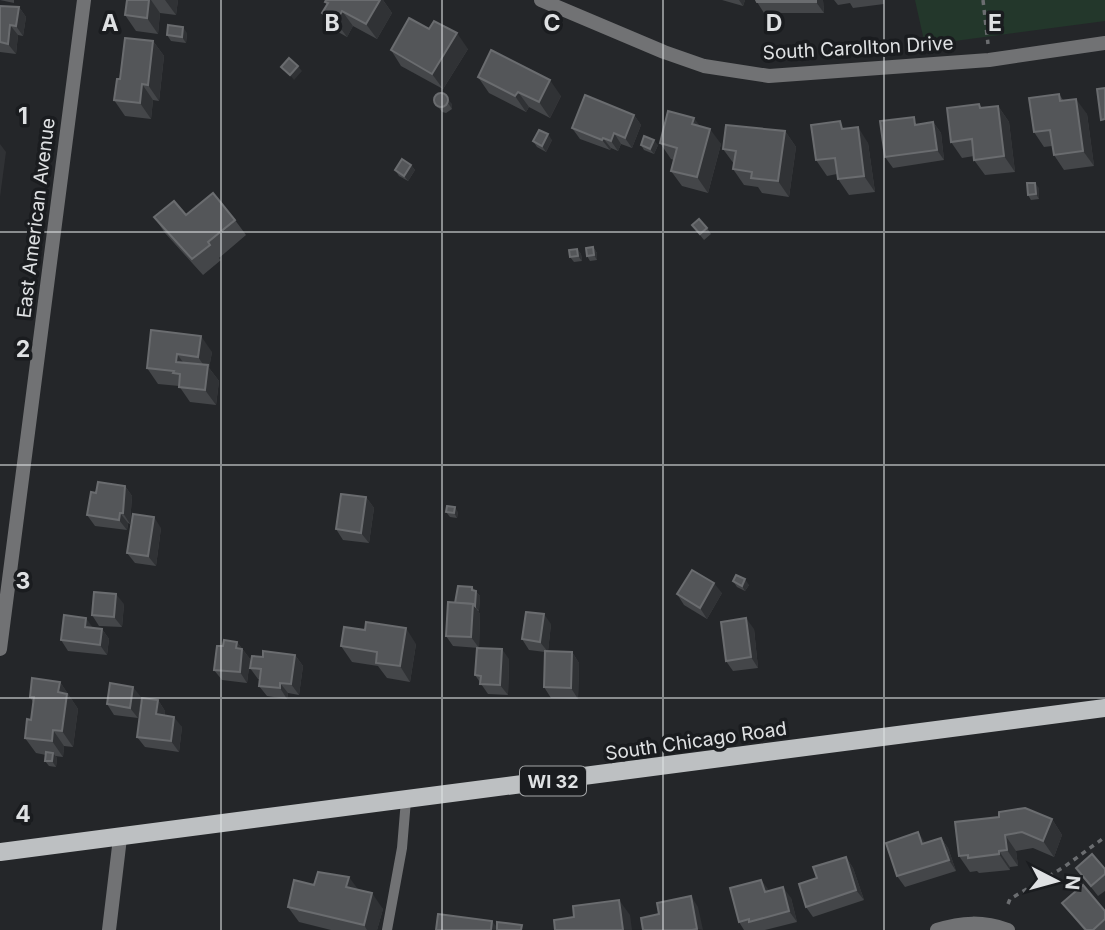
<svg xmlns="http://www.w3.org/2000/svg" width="1105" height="930" viewBox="0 0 1105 930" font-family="Inter,sans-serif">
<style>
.green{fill:#23372b}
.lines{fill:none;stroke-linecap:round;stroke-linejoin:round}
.path{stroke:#6b6d70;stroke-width:3.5;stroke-dasharray:5 5;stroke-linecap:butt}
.service{stroke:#717274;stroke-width:10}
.minor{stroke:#717274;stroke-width:14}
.primary{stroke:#bdc0c2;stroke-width:18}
.wall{fill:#444649}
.shaded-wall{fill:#303235}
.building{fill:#545659;stroke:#6a6c6f;stroke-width:2}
.grid{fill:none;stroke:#dfe1e3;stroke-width:2;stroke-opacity:0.55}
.labels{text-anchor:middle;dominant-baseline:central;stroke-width:7;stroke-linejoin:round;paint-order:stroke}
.shield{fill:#1a1c1f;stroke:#a4a6a8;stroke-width:2}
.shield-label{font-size:18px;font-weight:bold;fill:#dfe1e3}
.street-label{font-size:19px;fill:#dfe1e3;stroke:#1a1c1f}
.grid-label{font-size:23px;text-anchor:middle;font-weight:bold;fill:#dfe1e3;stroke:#1a1c1f;stroke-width:7;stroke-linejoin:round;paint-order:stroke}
</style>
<rect width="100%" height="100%" fill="#242629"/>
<path class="green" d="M 915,0 L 1105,0 L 1105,21 L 925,45 Z"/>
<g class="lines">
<g class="path">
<path d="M 983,0 L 988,44"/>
<path d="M 1008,904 L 1010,899 L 1064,867 L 1105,837"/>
</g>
<path class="service" d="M 387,930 L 402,848 L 406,800"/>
<g class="minor">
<path d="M 541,0 L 664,52 L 704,66 L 769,76 L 989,60 L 1105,43"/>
<path d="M 0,649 L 84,0"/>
<path d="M 109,930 L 120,838"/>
<path d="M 937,930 C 962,922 983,921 1008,930"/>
</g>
<path class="primary" d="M 0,852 L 1105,708"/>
</g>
<g class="wall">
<path d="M 0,0 L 14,0 L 14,3 Z"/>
<path d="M 127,0 L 178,0 L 176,15 L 160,13 L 158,34 L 136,31 L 125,15 Z"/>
<path d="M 326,0 L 383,0 L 392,13 L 377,39 L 353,26 L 347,37 L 333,29 L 322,13 L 327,5 L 325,2 Z"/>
<path d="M 722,0 L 745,0 L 743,6 Z"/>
<path d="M 823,0 L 824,13 L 764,13 L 757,2 Z"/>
<path d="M 834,0 L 884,0 L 884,4 L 853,8 L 850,3 L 838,5 Z"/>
<path d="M 0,6 L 19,7 L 26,17 L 23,36 L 18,35 L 16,54 L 0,52 Z"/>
<path d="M 187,33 L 186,43 L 171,41 L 167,35 Z"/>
<path d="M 153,41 L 164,56 L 159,101 L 153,100 L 151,119 L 125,116 L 114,100 L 120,79 Z"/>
<path d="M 468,49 L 443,89 L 401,66 L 391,50 Z"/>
<path d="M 478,77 L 561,96 L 550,118 L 529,107 L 526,112 L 489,93 Z"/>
<path d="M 1059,94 L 1063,100 L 1087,114 L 1094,166 L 1064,170 L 1054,155 L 1052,146 L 1044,147 L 1034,132 Z"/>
<path d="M 434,101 L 452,104 L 452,109 L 446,113 L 442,112 Z"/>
<path d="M 979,104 L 982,108 L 998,106 L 1009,122 L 1015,172 L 985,175 L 974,160 L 974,156 L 962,158 L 951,142 Z"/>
<path d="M 634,115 L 641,125 L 632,148 L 621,144 L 618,151 L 611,148 L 610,150 L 580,139 L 572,128 Z"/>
<path d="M 933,122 L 941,133 L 944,160 L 893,168 L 885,157 Z"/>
<path d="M 701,126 L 721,144 L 708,193 L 682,186 L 671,171 L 674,160 L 671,159 L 660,143 Z"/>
<path d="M 846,129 L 868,143 L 875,192 L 849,195 L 838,179 L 837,174 L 827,176 L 816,160 Z"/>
<path d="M 785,131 L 796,147 L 789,197 L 762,193 L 758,187 L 744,185 L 733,169 L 734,164 L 723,149 Z"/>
<path d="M 552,140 L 546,152 L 537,147 L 533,141 Z"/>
<path d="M 641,145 L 658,145 L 654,154 L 644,150 Z"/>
<path d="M 411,165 L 415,170 L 408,181 L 399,176 L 395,170 Z"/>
<path d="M 1039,188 L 1039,199 L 1031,200 L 1028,195 Z"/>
<path d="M 186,215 L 235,220 L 246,235 L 219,258 L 221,260 L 203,275 L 165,233 L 154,217 Z"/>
<path d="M 692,225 L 707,228 L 711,234 L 704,240 Z"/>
<path d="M 593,247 L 597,253 L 597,260 L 590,261 L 587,256 Z"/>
<path d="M 577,249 L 581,254 L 582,261 L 574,262 L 570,257 Z"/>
<path d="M 151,330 L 212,352 L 209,368 L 219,381 L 216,405 L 190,402 L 179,386 L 158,384 L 147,368 Z"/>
<path d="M 125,486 L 132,496 L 130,524 L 128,523 L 127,530 L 95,526 L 87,515 L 96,493 Z"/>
<path d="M 366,497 L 374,508 L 369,543 L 343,540 L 336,529 Z"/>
<path d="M 446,512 L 458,512 L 457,518 L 450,517 Z"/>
<path d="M 161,528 L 156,566 L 135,563 L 127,553 Z"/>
<path d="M 733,581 L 749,585 L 745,591 L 737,587 Z"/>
<path d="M 472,587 L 480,596 L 479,611 L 478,611 L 480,614 L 479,648 L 453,646 L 446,636 L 455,603 Z"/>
<path d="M 722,593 L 707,619 L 684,605 L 677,594 Z"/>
<path d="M 124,604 L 122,627 L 99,626 L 92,615 Z"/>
<path d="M 551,624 L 548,651 L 572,652 L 579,663 L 578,699 L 551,698 L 544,687 L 545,652 L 529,650 L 522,639 Z"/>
<path d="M 93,628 L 102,629 L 109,639 L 107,655 L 68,651 L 61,640 Z"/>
<path d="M 754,629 L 758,668 L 733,671 L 726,661 Z"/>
<path d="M 237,642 L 250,659 L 247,683 L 222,680 L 214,670 L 223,646 Z"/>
<path d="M 416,644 L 410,682 L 387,678 L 378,666 L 352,662 L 341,646 Z"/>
<path d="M 295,655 L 303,666 L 299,695 L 288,693 L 287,699 L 267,696 L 259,686 L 260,679 L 258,679 L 250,668 L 263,657 Z"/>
<path d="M 509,659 L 508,695 L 488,694 L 475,675 Z"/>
<path d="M 60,682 L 78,709 L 73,747 L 64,746 L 63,757 L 55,756 L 57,758 L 56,767 L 49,766 L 45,761 L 46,755 L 36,753 L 25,738 L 31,720 L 33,702 L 30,697 Z"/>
<path d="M 141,697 L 138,718 L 114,715 L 107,704 Z"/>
<path d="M 158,700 L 165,711 L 165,715 L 182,727 L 179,752 L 145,747 L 137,737 Z"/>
<path d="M 1052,819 L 1062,835 L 1054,857 L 1033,848 L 1016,851 L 1018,866 L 1010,867 L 1010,870 L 979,873 L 977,871 L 970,872 L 959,856 L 955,822 Z"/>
<path d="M 941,838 L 948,848 L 956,871 L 905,887 L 897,876 L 925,843 Z"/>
<path d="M 846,857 L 853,868 L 864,900 L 813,917 L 806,907 L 817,878 Z"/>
<path d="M 1076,868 L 1105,869 L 1105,891 L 1098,896 Z"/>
<path d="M 314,885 L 358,890 L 383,909 L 377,930 L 331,930 L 299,922 L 288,907 Z"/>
<path d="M 769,891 L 791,898 L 797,922 L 765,930 L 744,930 L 739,922 Z"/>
<path d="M 1062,903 L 1105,911 L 1105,930 L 1084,930 L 1070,913 Z"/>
</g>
<g class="shaded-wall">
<path d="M 149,0 L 151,0 L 160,13 L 158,34 L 147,18 Z"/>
<path d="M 165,0 L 178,0 L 176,15 Z"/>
<path d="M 380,0 L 383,0 L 392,13 L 377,39 L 366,24 Z"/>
<path d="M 739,0 L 745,0 L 743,6 Z"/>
<path d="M 816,0 L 823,0 L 824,13 L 816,2 Z"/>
<path d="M 19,7 L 26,17 L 23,36 L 16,26 Z"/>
<path d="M 342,11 L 353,26 L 347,37 L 336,22 Z"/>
<path d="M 10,25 L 18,35 L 16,54 L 8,44 Z"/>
<path d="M 183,27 L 187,33 L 186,43 L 182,37 Z"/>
<path d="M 457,33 L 468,49 L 443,89 L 432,74 Z"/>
<path d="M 153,41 L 164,56 L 159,101 L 148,85 Z"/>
<path d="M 298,66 L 302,71 L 294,80 L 290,75 Z"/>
<path d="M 550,80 L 561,96 L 550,118 L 539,102 Z"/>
<path d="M 142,84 L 153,100 L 151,119 L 140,103 Z"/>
<path d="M 518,92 L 529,107 L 526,112 L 515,96 Z"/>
<path d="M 448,99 L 452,104 L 452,109 L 448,103 Z"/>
<path d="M 1076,99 L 1087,114 L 1094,166 L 1083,151 Z"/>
<path d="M 998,106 L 1009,122 L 1015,172 L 1004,156 Z"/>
<path d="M 634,115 L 641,125 L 632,148 L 625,138 Z"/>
<path d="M 694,118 L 705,133 L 692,124 Z"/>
<path d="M 933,122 L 941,133 L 944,160 L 937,150 Z"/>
<path d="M 858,127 L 868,143 L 875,192 L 864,176 Z"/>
<path d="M 710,129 L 721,144 L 708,193 L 697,177 Z"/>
<path d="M 785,131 L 796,147 L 789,197 L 778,181 Z"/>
<path d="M 614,133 L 621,144 L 618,151 L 611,141 Z"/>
<path d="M 548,134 L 552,140 L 546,152 L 542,146 Z"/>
<path d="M 603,138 L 611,148 L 610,150 L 602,140 Z"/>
<path d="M 654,140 L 658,145 L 654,154 L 650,149 Z"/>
<path d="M 0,144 L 6,152 L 0,197 Z"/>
<path d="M 411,165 L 415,170 L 408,181 L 404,176 Z"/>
<path d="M 1035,183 L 1039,188 L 1039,199 L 1036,194 Z"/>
<path d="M 593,247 L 597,253 L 597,260 L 594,255 Z"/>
<path d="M 577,249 L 581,254 L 582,261 L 578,256 Z"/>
<path d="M 201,336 L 212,352 L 209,368 L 219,381 L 216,405 L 205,390 L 207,370 L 198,357 Z"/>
<path d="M 177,354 L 188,369 L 176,362 Z"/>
<path d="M 125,486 L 132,496 L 130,524 L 123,513 Z"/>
<path d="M 366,497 L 374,508 L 369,543 L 361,533 Z"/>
<path d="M 455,507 L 458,512 L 457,518 L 454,513 Z"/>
<path d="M 120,513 L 128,523 L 127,530 L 119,520 Z"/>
<path d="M 154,517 L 161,528 L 156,566 L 148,556 Z"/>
<path d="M 745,579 L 749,585 L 745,591 L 742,586 Z"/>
<path d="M 714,583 L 722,593 L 707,619 L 700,608 Z"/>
<path d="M 472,587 L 480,596 L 479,611 L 475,606 Z"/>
<path d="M 116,594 L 124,604 L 122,627 L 114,617 Z"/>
<path d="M 473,604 L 480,614 L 479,648 L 471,637 Z"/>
<path d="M 544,614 L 551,624 L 548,652 L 540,642 Z"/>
<path d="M 86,618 L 93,628 L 85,627 Z"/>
<path d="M 746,618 L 754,629 L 758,668 L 751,657 Z"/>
<path d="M 406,628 L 416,644 L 410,682 L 400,666 Z"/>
<path d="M 102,629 L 109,639 L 107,655 L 100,645 Z"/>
<path d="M 237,642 L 250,659 L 247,683 L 240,672 L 236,648 Z"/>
<path d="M 502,649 L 509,659 L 508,695 L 500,685 Z"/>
<path d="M 572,652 L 579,663 L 578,699 L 571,688 Z"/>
<path d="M 295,655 L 303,666 L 299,695 L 291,684 Z"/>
<path d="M 60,682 L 78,709 L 73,747 L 62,731 L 58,692 Z"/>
<path d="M 280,683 L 288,693 L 287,699 L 280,688 Z"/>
<path d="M 133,687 L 141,697 L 138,718 L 130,708 Z"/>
<path d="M 158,700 L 165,711 L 164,725 L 156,714 Z"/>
<path d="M 174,717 L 182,727 L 179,752 L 171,741 Z"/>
<path d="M 53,730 L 64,746 L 63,757 L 52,741 Z"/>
<path d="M 53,753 L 57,758 L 56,767 L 52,761 Z"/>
<path d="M 1052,819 L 1062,835 L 1054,857 L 1043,841 Z"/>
<path d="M 918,832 L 925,842 L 929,855 L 922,844 Z"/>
<path d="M 1005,835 L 1016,851 L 1018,866 L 1007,850 Z"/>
<path d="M 941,838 L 948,848 L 956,871 L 949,860 Z"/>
<path d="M 999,851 L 1010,867 L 1010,870 L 999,854 Z"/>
<path d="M 846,857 L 853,868 L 864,900 L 856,890 Z"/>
<path d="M 349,877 L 360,892 L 346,887 Z"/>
<path d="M 761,880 L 769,890 L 772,903 L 765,892 Z"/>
<path d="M 783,887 L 791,898 L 797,922 L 789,911 Z"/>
<path d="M 372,893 L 383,909 L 377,930 L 367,930 L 364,925 Z"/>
<path d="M 691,896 L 698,907 L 703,930 L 697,929 Z"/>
<path d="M 619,900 L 630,915 L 632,930 L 623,930 Z"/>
<path d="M 492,921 L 499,930 L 491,930 Z"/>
</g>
<g class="building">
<path d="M 127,0 L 149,0 L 147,18 L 125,15 Z"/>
<path d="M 326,0 L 380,0 L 366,24 L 342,11 L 336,22 L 322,13 L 328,3 L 325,2 Z"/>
<path d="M 756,0 L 816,0 L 816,2 L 757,2 Z"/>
<path d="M 0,6 L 19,7 L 16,26 L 10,25 L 8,44 L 0,42 Z"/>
<path d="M 409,18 L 429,29 L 434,21 L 457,33 L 432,74 L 391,50 Z"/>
<path d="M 168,25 L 183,27 L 182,37 L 167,35 Z"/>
<path d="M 125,38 L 153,41 L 148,85 L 142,84 L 140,103 L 114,100 L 117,79 L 120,79 Z"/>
<path d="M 491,50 L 550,80 L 539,102 L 518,92 L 515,96 L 478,77 Z"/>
<path d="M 289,58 L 298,66 L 290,75 L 281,67 Z"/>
<path d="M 1105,88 L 1105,119 L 1101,120 L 1097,89 Z"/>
<circle cx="441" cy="100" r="7"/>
<path d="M 1059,94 L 1060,101 L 1076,99 L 1083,151 L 1054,155 L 1050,130 L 1034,132 L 1029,98 Z"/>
<path d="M 585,95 L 634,115 L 625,138 L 614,133 L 611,141 L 603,138 L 602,140 L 572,128 Z"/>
<path d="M 979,104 L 980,108 L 998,106 L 1004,156 L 974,160 L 972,139 L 951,142 L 947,108 Z"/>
<path d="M 668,111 L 694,118 L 692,124 L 710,129 L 697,177 L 671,171 L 677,148 L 660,143 Z"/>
<path d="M 914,117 L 915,125 L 933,122 L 937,150 L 885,157 L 880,121 Z"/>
<path d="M 840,121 L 842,129 L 858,127 L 864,176 L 838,179 L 835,158 L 816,160 L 811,125 Z"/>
<path d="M 726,125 L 785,131 L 778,181 L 751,178 L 752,172 L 733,169 L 736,151 L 723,149 Z"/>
<path d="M 539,130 L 548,134 L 542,146 L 533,141 Z"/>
<path d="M 644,136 L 654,140 L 650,149 L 641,145 Z"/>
<path d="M 402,159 L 411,165 L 404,176 L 395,170 Z"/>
<path d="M 1027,183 L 1035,183 L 1036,194 L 1028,195 Z"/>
<path d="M 213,193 L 235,220 L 208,242 L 210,245 L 192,259 L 154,217 L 174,201 L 186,215 Z"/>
<path d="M 699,219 L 707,228 L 700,234 L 692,225 Z"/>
<path d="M 593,247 L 594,255 L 587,256 L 586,248 Z"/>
<path d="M 577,249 L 578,256 L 570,257 L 569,250 Z"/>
<path d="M 151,330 L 201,336 L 198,357 L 177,354 L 176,362 L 208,365 L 205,390 L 179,387 L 180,374 L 173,373 L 174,371 L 147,368 Z"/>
<path d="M 98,482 L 125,486 L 123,513 L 120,513 L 119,520 L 87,515 L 91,492 L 96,493 Z"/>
<path d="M 341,494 L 366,497 L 361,533 L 336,529 Z"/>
<path d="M 447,506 L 455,507 L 454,513 L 446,512 Z"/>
<path d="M 133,514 L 154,517 L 148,556 L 127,553 Z"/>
<path d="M 692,570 L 714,583 L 700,608 L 677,594 Z"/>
<path d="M 736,575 L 745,579 L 742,586 L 733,581 Z"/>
<path d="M 458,586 L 472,587 L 472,590 L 476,591 L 475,606 L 473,604 L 455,603 Z"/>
<path d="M 94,592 L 116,594 L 114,617 L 92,615 Z"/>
<path d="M 448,602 L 473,604 L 471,637 L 446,636 Z"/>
<path d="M 526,612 L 544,614 L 540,642 L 522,639 Z"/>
<path d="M 64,615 L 86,618 L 85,627 L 102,629 L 100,645 L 61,640 Z"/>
<path d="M 746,618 L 751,657 L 726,661 L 721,622 Z"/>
<path d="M 366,622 L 406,628 L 400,666 L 376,663 L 377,652 L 341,646 L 344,627 L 365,630 Z"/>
<path d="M 224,640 L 237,642 L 236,648 L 242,649 L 240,672 L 214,670 L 217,646 L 223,646 Z"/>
<path d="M 477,648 L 502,649 L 500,685 L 480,684 L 481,676 L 475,675 Z"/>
<path d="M 263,651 L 295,655 L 291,684 L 280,683 L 280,688 L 259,686 L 261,669 L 250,668 L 252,656 L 263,657 Z"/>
<path d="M 545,651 L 572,652 L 571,688 L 544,687 Z"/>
<path d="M 32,678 L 60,682 L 58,692 L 67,694 L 62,731 L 53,730 L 52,741 L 25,738 L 27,719 L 31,720 L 34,697 L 30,697 Z"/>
<path d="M 110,683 L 133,687 L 130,708 L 107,704 Z"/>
<path d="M 142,698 L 158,700 L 156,714 L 174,717 L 171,741 L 137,737 Z"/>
<path d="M 46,752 L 53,753 L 52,761 L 45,761 Z"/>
<path d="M 1025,808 L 1052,819 L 1043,841 L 1022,832 L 1005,835 L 1007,850 L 999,851 L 999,854 L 968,858 L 968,855 L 959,856 L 955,822 L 999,817 L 999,812 Z"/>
<path d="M 918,832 L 922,844 L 941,838 L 949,860 L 897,876 L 886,843 Z"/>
<path d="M 1092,854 L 1105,869 L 1105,874 L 1091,886 L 1076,868 Z"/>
<path d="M 846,857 L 856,890 L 806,907 L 799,884 L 817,878 L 813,867 Z"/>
<path d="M 318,872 L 349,877 L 346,887 L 372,893 L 364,925 L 288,907 L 294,880 L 314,885 Z"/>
<path d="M 761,880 L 765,892 L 783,887 L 789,911 L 749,922 L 749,919 L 739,922 L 730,888 Z"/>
<path d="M 1083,885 L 1105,911 L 1105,919 L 1093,930 L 1086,930 L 1062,903 Z"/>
<path d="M 691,896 L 697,929 L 692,930 L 643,930 L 641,918 L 659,914 L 657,903 Z"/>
<path d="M 619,900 L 623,930 L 555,930 L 554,920 L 574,917 L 573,906 Z"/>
<path d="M 438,914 L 492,921 L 491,930 L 436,930 Z"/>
<path d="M 497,922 L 522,925 L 521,930 L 497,930 Z"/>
</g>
<path class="grid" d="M 221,0 L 221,930M 442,0 L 442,930M 663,0 L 663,930M 884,0 L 884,930M 0,232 L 1105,232M 0,465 L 1105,465M 0,698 L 1105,698"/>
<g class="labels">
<rect class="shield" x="520" y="766.5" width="66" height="29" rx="5"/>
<g class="shield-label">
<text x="553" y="781">WI 32</text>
</g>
<g class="street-label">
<text transform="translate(858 48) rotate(-3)">South Carollton Drive</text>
<text transform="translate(36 218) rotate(-83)">East American Avenue</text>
<text transform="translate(696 741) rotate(-8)">South Chicago Road</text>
</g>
</g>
<g class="grid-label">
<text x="110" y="31">A</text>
<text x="332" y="31">B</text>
<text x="552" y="31">C</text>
<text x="774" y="31">D</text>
<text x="995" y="31">E</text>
<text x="23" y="124">1</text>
<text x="23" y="357">2</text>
<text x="23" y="589">3</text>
<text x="23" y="822">4</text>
</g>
<g transform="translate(1056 881) rotate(96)" stroke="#1a1c1f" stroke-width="5" paint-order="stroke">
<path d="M0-5L12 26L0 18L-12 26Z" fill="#dfe1e3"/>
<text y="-10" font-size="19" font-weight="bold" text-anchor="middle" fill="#dfe1e3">N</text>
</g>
</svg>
